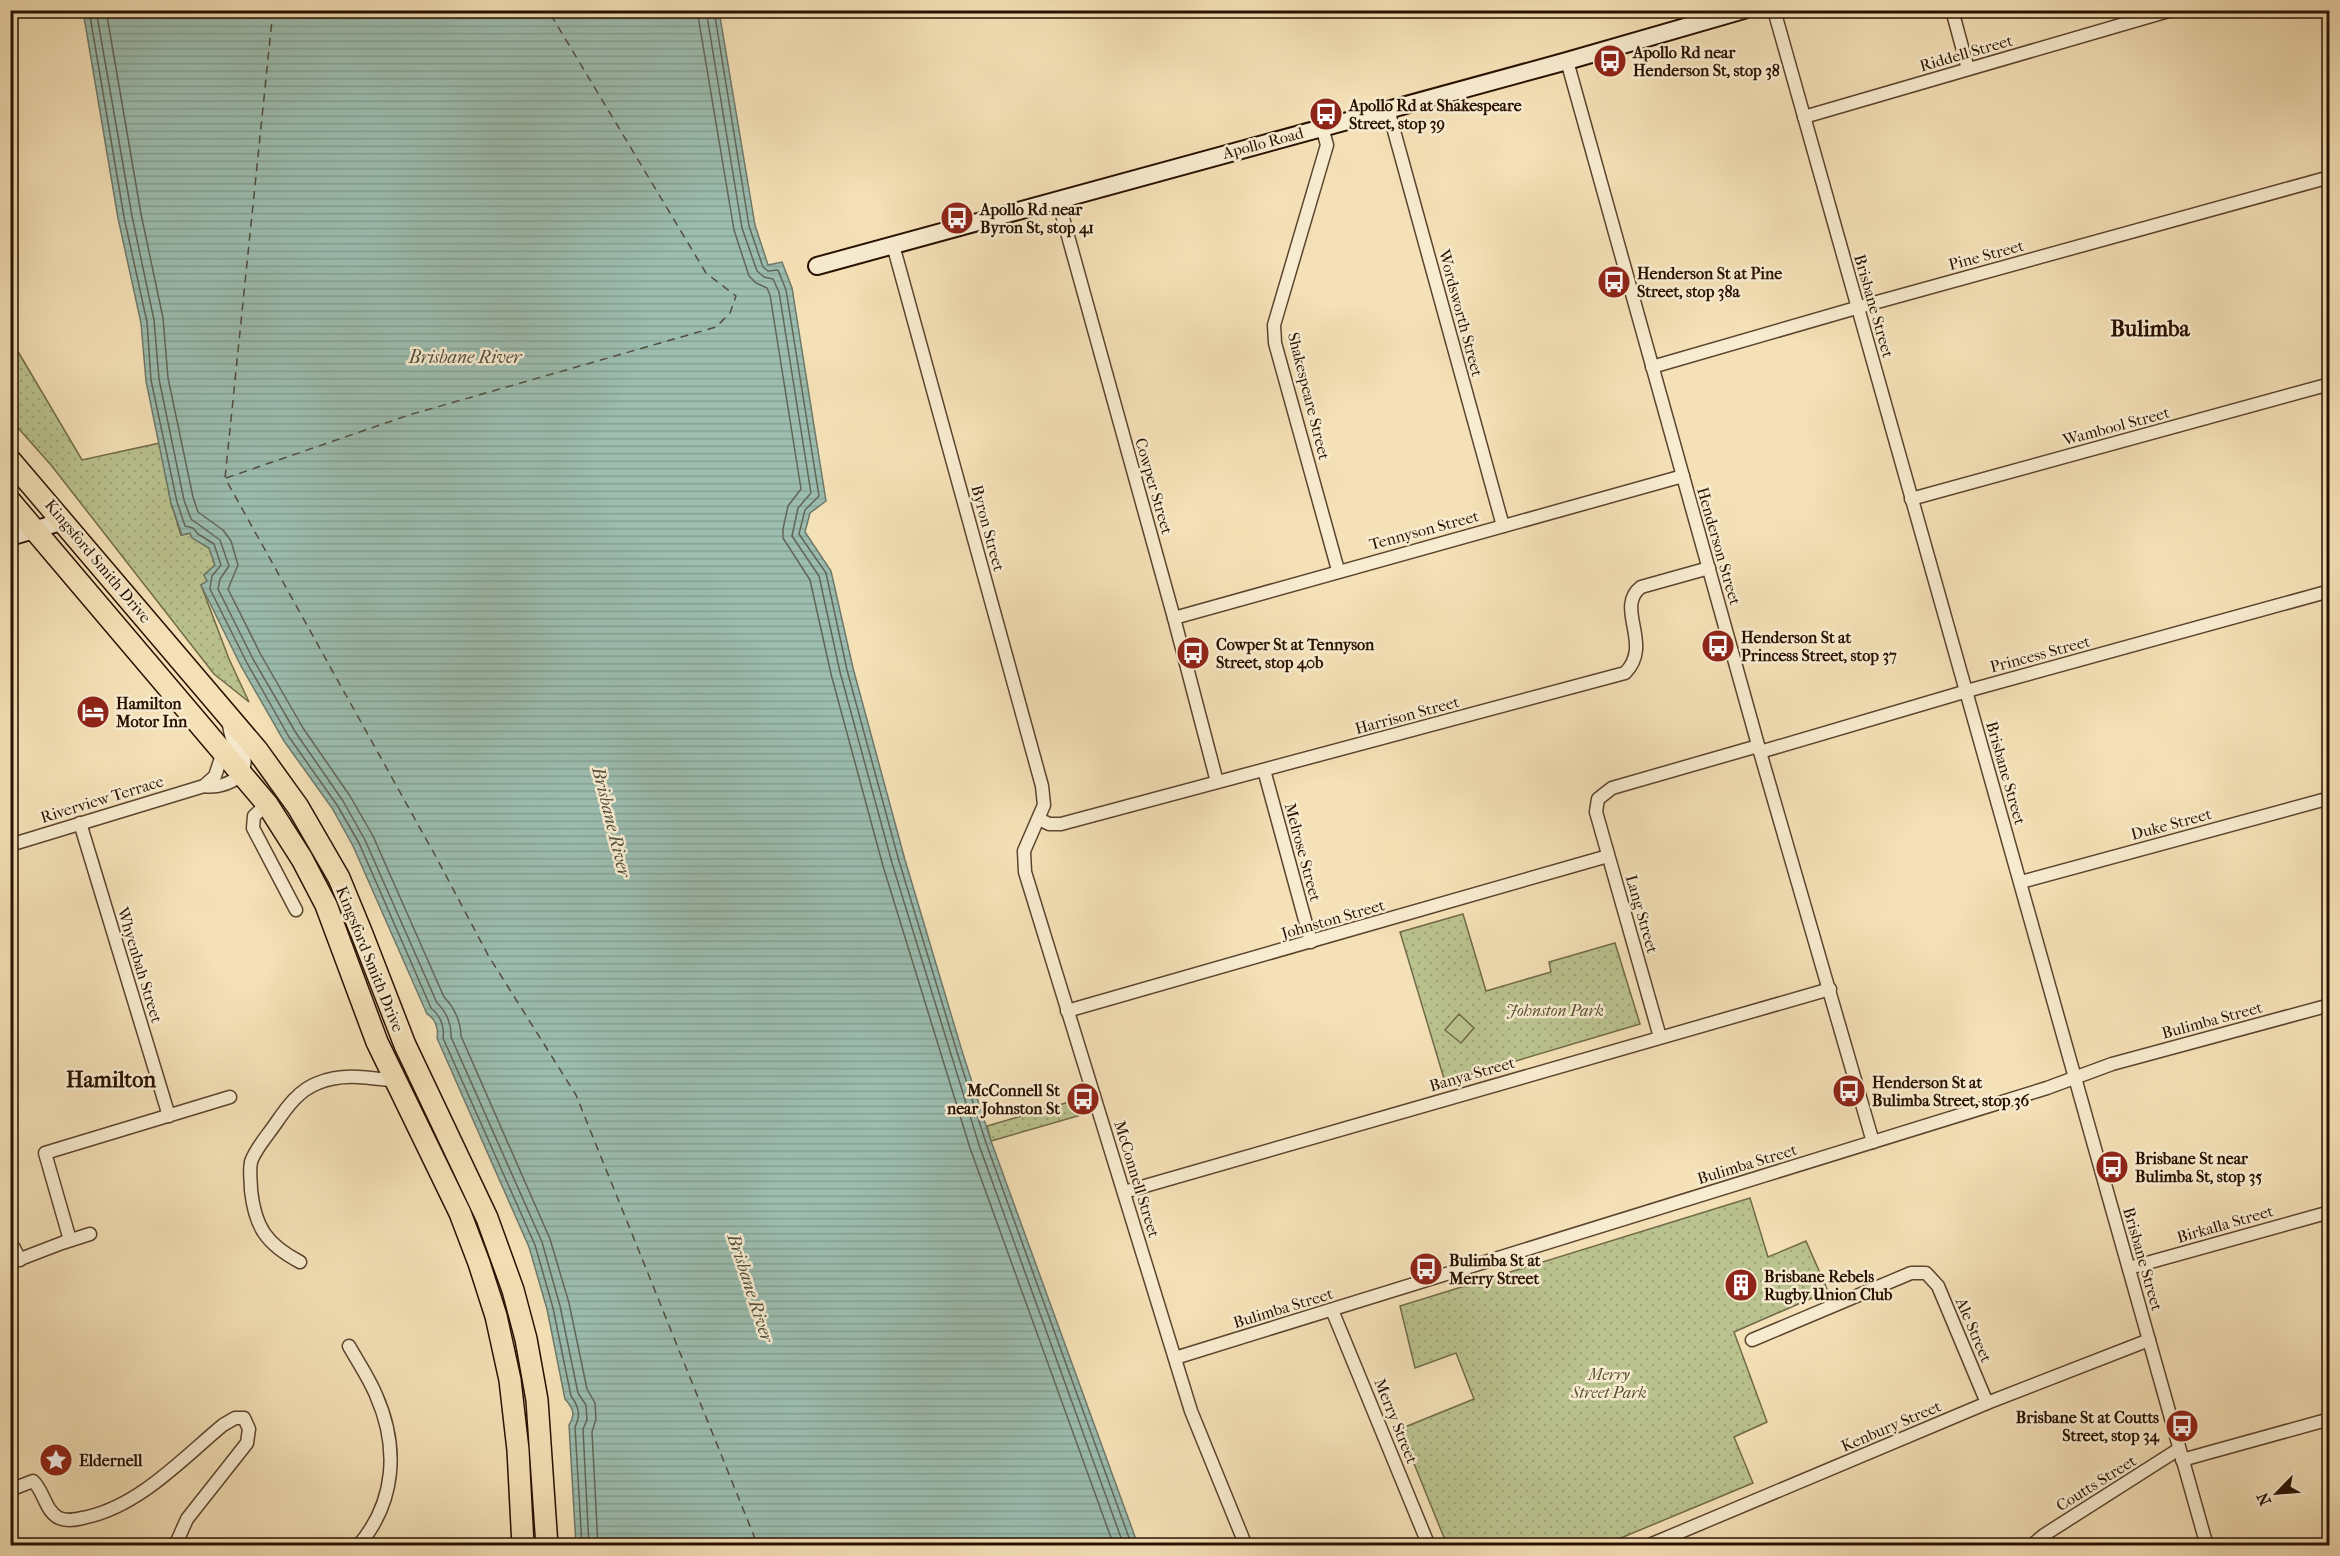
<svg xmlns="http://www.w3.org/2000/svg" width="2340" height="1556" viewBox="0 0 2340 1556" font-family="'IM FELL French Canon',serif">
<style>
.park{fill:url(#park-dots);stroke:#716a48;stroke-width:1.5}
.garden{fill:#bac38f;stroke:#716a48;stroke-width:1.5}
.water{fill:url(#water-rules);stroke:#6e786a;stroke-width:1.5}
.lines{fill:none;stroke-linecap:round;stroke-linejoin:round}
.shore{stroke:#626658;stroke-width:1.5}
.ferry{stroke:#514d3e;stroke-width:1.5;stroke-dasharray:8 6;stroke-linecap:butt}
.street-casing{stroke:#5b442e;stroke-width:15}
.secondary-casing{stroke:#281001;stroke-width:20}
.highway-casing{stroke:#281001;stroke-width:24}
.street{stroke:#f8ecd0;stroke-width:12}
.secondary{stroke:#f8ecd0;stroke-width:16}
.highway{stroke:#f5e1b7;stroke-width:21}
.labels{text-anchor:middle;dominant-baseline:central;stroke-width:5;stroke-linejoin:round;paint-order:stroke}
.poi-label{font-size:16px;font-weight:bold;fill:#281001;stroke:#f8ecd0;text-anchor:start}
.street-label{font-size:16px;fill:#281001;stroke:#f8ecd0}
.park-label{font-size:16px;font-style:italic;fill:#5b4f33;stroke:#f8ecd0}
.water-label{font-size:18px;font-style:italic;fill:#514d3e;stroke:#f8ecd0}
.district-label{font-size:22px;font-weight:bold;fill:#281001;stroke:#f8ecd0}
</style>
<defs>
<pattern id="park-dots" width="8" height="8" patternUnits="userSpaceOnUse" patternTransform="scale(1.5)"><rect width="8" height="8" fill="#bac38f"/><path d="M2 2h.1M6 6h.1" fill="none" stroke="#a0a67a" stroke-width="1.8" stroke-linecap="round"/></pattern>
<pattern id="water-rules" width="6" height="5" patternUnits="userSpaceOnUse" patternTransform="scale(1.5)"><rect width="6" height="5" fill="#9cbdb0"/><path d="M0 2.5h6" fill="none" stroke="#86a196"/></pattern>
</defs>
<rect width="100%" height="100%" fill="#f5e1b7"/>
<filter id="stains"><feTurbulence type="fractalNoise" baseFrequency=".00333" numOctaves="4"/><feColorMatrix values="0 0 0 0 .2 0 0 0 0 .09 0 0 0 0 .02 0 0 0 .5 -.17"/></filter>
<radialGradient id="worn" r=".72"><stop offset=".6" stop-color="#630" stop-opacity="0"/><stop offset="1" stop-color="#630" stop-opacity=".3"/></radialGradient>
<g class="park">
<path d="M 10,338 L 82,460 L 160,443 L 171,503 L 181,535 L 190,533 L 193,538 L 209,548 L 215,565 L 204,575 L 207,581 L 201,585 L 229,659 L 249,702 L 214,674 L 51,465 L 11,420 Z"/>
<path d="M 1463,914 L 1486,991 L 1551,972 L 1549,962 L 1615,943 L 1640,1024 L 1445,1082 L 1400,932 Z"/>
<path d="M 1076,1100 L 1081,1115 L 991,1141 L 987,1126 Z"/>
<path d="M 1750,1198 L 1768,1257 L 1806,1241 L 1828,1291 L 1734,1332 L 1767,1422 L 1734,1437 L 1753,1483 L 1604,1545 L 1447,1545 L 1400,1429 L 1474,1399 L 1456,1353 L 1415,1368 L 1400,1306 Z"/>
</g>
<path class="garden" d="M 1459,1014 L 1474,1028 L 1461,1043 L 1445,1030 Z"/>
<path class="water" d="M 83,11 L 719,11 L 755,225 L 768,265 L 782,262 L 792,288 L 826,501 L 810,513 L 805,532 L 831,571 L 853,668 L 905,860 L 962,1051 L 991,1141 L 1138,1545 L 576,1545 L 569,1425 C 576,1414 573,1408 565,1399 L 547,1309 L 529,1247 L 437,1038 C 439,1029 435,1018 427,1014 L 353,846 L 332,808 L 284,741 L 241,666 L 201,585 L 207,581 L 204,575 L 215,565 L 209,548 L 192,538 L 190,533 L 182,535 L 171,503 L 146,381 L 141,323 L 118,218 Z"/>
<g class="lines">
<g class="shore">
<path d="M 89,10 L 124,217 L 147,322 L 151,380 L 177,502 L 185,526 L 193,528 L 198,534 L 214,544 L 221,565 L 212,576 L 210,589 L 247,663 L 289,737 L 337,805 L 359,843 L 431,1008 C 440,1015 445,1027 443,1038 L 535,1245 L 553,1308 L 571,1396 C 579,1407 581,1415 575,1427 L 582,1546"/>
<path d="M 96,10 L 132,216 L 154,320 L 159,379 L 184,500 L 191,519 L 220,540 L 229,566 L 220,579 L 218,589 L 253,659 L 296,733 L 343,801 L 365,840 L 437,1003 C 446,1011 452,1025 451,1037 L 542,1242 L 560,1306 L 578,1393 L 586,1405 L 587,1420 L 583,1429 L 589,1546"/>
<path d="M 106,10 L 141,214 L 163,318 L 168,378 L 193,497 L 198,512 L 223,530 L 231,541 L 238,565 L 228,589 L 261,655 L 303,728 L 350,796 L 373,836 L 444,997 C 454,1007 461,1022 461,1036 L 550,1239 L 569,1303 L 587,1389 L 595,1403 L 596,1419 L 592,1432 L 598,1546"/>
<path d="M 697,10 L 734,230 L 749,276 L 756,283 L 767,288 L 770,295 L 801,489 L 788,506 L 783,529 L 783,538 L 810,580 L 831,674 L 883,866 L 970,1148 L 1114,1546"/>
<path d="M 706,10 L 742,228 L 757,271 L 764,277 L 773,279 L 779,292 L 811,493 L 798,508 L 792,536 L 819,576 L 840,672 L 892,863 L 979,1145 L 1124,1546"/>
<path d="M 714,10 L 749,226 L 763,267 L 768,271 L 778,270 L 786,290 L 819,496 L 805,510 L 799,534 L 826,573 L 847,670 L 899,861 L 957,1052 L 986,1143 L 1132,1546"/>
</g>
<g class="ferry">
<path d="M 273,10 L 225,478 L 435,855 L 488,955 L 576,1095 L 758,1546"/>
<path d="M 226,478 L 409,415 L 716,327 L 730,313 L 736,296 L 706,273 L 548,10"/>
</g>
<g class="street-casing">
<g id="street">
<path d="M 1774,10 L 2207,1546"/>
<path d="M 1952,10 L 1968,69"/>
<path d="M 1567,61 L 1760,752 L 1873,1142"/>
<path d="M 1388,109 L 1503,526"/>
<path d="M 1804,117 L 2172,10"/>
<path d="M 1322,127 L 1327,145 L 1274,325 L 1275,343 L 1338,570"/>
<path d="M 1058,200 L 1174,618 L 1217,782"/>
<path d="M 893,245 L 1042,786 L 1044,805 L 1024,851 L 1025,872 L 1191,1411 L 1246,1546"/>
<path d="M 1652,367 L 1870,304 L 2330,177"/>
<path d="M 1911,499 L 2330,384"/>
<path d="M 1174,618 L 1683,476"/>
<path d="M 1760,752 L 1974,689 L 2330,591"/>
<path d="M 1264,770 L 1311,942"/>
<path d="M 204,786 C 221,789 249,779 244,757 C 242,750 237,746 233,740 C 230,735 230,727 228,722"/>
<path d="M 267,804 L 254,816 L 253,828 L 296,910"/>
<path d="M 1039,819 L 1049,824 L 1061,824 L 1625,673 C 1654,644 1614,608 1641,587 L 1709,568"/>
<path d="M 80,823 L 169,1116"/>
<path d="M 10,845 L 204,786 L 215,776 L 223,752"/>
<path d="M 2021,882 L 2330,798"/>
<path d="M 1067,1011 L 1608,856"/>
<path d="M 1660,1037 L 1596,812 L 1598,799 L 1612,788 L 1758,746"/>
<path d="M 1124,1192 L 1830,989"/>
<path d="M 70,1240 L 45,1153 L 230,1097"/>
<path d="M 10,1248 L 14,1248 L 20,1260"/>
<path d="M 300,1262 C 266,1244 255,1227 251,1190 C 251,1181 249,1171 251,1162 C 255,1149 268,1135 276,1123 C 287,1107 299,1090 318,1083 C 343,1072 371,1078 396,1081"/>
<path d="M 10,1263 L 62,1243 L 90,1234"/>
<path d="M 2129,1268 L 2330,1212"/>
<path d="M 1332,1310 L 1429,1546"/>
<path d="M 1752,1340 L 1911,1273 L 1926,1273 L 1938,1286 L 1987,1403"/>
<path d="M 349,1346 C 358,1362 369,1378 376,1395 C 399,1447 396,1502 358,1546"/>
<path d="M 1175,1358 L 2047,1088 L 2112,1064 L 2330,1005"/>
<path d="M 2182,1460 L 2330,1419"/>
<path d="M 10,1490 L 33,1481 C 44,1491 45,1511 59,1518 C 68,1522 78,1519 87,1517 C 140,1505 182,1459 223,1425 L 235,1418 L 244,1418 L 249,1429 L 247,1443 L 187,1519 L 175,1546"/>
<path d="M 1647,1546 L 1987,1403 L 2149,1340"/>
<path d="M 2031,1546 L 2044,1535 L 2179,1449"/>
</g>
</g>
<g class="secondary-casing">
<g id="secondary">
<path d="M 817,266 L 1567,61 L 1744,10"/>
<path d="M 10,537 L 64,521"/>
</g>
</g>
<g class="highway-casing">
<g id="highway">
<path d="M 10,460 L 257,750 L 298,807 L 339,878 L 362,934 L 405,1045 L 487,1218 L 513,1290 L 526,1339 L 537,1400 L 547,1546"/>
<path d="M 10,501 L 267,804 L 302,859 L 326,905 L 377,1042 L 460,1213 L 479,1263 L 496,1316 L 510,1380 L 518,1450 L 523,1546"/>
</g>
</g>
<use href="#street" class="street"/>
<use href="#secondary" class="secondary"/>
<use href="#highway" class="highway"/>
</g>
<defs>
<g id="bus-disc" transform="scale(1.725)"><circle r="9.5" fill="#8f2418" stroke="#f8ecd0"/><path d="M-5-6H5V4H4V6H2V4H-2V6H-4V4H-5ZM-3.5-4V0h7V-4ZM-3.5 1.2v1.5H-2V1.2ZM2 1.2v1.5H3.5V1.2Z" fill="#fff"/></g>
<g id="hotel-disc" transform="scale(1.725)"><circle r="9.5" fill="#8f2418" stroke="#f8ecd0"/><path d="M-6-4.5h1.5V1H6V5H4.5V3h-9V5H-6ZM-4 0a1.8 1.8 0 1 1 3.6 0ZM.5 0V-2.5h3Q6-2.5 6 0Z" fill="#fff"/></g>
<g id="building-disc" transform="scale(1.725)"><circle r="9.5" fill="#8f2418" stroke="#f8ecd0"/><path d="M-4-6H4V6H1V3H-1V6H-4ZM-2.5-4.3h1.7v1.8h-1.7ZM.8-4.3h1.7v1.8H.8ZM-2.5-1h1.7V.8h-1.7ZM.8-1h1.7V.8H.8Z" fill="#fff"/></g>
<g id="sight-disc" transform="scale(1.725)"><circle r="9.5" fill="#8f2418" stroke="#f8ecd0"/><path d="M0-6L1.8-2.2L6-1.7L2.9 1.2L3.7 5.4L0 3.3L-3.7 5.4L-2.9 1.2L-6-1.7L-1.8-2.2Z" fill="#fff"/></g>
</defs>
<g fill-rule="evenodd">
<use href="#bus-disc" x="1610" y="61"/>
<use href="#bus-disc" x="1326" y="114"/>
<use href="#bus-disc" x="957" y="218"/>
<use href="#bus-disc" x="1614" y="282"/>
<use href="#bus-disc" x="1718" y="646"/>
<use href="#bus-disc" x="1193" y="653"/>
<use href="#hotel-disc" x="93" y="712"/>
<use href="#bus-disc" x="1849" y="1091"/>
<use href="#bus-disc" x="1083" y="1099"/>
<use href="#bus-disc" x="2112" y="1167"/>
<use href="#bus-disc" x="1426" y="1269"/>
<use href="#building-disc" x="1741" y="1285"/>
<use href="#bus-disc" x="2182" y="1426"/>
<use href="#sight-disc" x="56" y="1460"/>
</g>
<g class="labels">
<g class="poi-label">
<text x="1633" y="52">Apollo Rd near<tspan x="1633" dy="18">Henderson St, stop 38</tspan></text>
<text x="1349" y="105">Apollo Rd at Shakespeare<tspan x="1349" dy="18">Street, stop 39</tspan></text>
<text x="980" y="209">Apollo Rd near<tspan x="980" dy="18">Byron St, stop 41</tspan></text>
<text x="1637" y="273">Henderson St at Pine<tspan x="1637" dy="18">Street, stop 38a</tspan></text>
<text x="1741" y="637">Henderson St at<tspan x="1741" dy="18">Princess Street, stop 37</tspan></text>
<text x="1216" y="644">Cowper St at Tennyson<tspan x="1216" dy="18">Street, stop 40b</tspan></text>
<text x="116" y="703">Hamilton<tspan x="116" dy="18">Motor Inn</tspan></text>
<text x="1872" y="1082">Henderson St at<tspan x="1872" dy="18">Bulimba Street, stop 36</tspan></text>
<text x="1060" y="1090" text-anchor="end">McConnell St<tspan x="1060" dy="18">near Johnston St</tspan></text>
<text x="2135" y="1158">Brisbane St near<tspan x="2135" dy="18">Bulimba St, stop 35</tspan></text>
<text x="1449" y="1260">Bulimba St at<tspan x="1449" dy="18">Merry Street</tspan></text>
<text x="1764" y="1276">Brisbane Rebels<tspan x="1764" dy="18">Rugby Union Club</tspan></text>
<text x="2159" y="1417" text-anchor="end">Brisbane St at Coutts<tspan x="2159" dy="18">Street, stop 34</tspan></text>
<text x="79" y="1460">Eldernell</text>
</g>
<g class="street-label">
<text transform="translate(1966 53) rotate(-16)">Riddell Street</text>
<text transform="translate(1263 143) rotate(-15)">Apollo Road</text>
<text transform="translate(1986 255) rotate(-15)">Pine Street</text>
<text transform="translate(1874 306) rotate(74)">Brisbane Street</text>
<text transform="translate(1461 313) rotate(75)">Wordsworth Street</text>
<text transform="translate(1309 396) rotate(76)">Shakespeare Street</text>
<text transform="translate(2116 426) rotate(-15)">Wambool Street</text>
<text transform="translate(1154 486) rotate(74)">Cowper Street</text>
<text transform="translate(988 528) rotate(75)">Byron Street</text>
<text transform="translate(1424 530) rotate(-15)">Tennyson Street</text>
<text transform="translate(1719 546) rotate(74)">Henderson Street</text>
<text transform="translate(98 561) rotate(50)">Kingsford Smith Drive</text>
<text transform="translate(2040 654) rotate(-15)">Princess Street</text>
<text transform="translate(1407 715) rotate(-15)">Harrison Street</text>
<text transform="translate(2006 773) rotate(74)">Brisbane Street</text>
<text transform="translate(102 799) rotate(-17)">Riverview Terrace</text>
<text transform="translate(2171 824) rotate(-15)">Duke Street</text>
<text transform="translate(1303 852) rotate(75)">Melrose Street</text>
<text transform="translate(1642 914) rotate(74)">Lang Street</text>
<text transform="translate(1333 919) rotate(-16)">Johnston Street</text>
<text transform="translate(370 959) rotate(68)">Kingsford Smith Drive</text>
<text transform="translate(140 965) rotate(73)">Whyenbah Street</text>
<text transform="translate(2212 1020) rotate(-15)">Bulimba Street</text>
<text transform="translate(1472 1074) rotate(-16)">Banya Street</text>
<text transform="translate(1747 1164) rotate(-17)">Bulimba Street</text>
<text transform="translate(1137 1179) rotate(73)">McConnell Street</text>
<text transform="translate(2225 1224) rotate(-16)">Birkalla Street</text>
<text transform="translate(2143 1259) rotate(74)">Brisbane Street</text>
<text transform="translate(1283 1308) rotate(-17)">Bulimba Street</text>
<text transform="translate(1974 1330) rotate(67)">Ale Street</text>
<text transform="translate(1396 1421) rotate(68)">Merry Street</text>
<text transform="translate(1891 1426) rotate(-23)">Kenbury Street</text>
<text transform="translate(2096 1483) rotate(-32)">Coutts Street</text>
</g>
<g class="park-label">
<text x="1555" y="1010">Johnston Park</text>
<text x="1609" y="1374">Merry<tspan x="1609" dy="18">Street Park</tspan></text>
</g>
<g class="water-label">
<text x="465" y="357">Brisbane River</text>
<text transform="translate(611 822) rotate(76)">Brisbane River</text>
<text transform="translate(750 1288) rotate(72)">Brisbane River</text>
</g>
<g class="district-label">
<text x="2150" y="329">Bulimba</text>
<text x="111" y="1080">Hamilton</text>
</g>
</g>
<rect width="2340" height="1556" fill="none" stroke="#f5e1b7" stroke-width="36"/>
<rect x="12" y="12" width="2316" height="1532" fill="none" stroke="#281001" stroke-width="3"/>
<rect x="18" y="18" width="2304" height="1520" fill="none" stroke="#281001" stroke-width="1.5"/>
<g transform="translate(2277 1493) rotate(245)" stroke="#f8ecd0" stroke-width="4.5" paint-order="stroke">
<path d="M0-4.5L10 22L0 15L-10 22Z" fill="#281001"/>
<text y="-9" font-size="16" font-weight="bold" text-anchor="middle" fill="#281001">N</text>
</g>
<rect width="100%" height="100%" filter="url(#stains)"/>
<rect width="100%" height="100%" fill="url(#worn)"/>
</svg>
